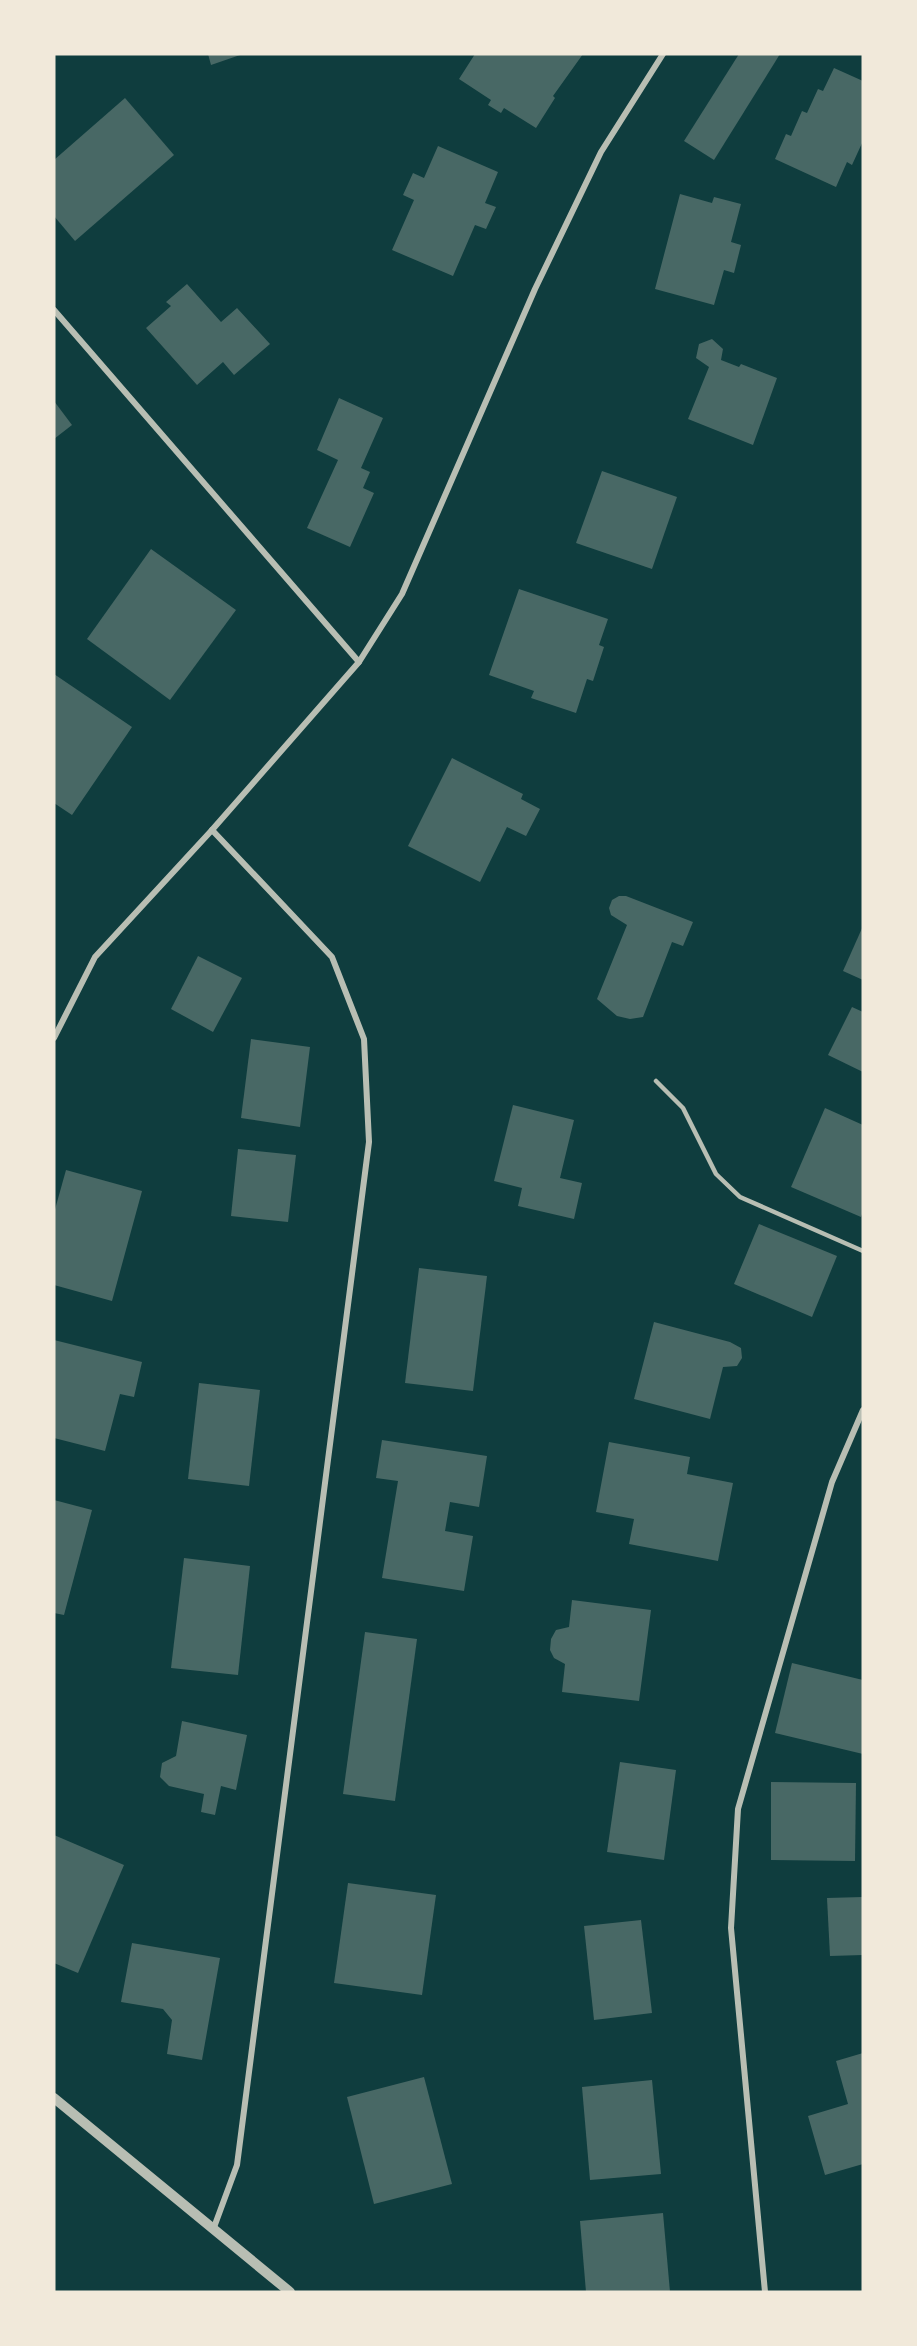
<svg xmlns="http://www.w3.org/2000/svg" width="917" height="2346" viewBox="0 0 917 2346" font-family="'Open Sans',sans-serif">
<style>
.building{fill:#486865}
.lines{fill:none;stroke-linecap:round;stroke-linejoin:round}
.service{stroke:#b8beb3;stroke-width:4.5}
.minor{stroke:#b8beb3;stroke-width:6}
.tertiary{stroke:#b8beb3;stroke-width:10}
</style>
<rect width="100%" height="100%" fill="#0f3d3e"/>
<g class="building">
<path d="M 208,54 L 243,54 L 211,65 Z"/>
<path d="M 475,54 L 583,54 L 553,96 L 555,98 L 536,128 L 504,108 L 501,113 L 488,105 L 491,100 L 459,79 Z"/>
<path d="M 739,54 L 780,54 L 714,160 L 684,141 Z"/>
<path d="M 834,68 L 863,81 L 863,141 L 852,165 L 847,162 L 836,187 L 775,159 L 786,134 L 791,136 L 802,111 L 807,113 L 818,89 L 823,91 Z"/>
<path d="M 125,98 L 174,155 L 75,241 L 54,216 L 54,160 Z"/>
<path d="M 438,146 L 498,172 L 485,203 L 496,207 L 486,229 L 475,225 L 453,276 L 392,250 L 414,200 L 403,195 L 413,173 L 424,178 Z"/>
<path d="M 680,194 L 712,203 L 714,197 L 741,204 L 731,242 L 741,245 L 734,273 L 724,270 L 714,305 L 655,289 Z"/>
<path d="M 187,284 L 221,322 L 237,308 L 270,344 L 234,375 L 223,362 L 197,385 L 146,328 L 171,306 L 166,302 Z"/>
<path d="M 712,339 L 723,349 L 721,360 L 739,367 L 741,364 L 777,378 L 753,445 L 688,419 L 709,367 L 696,358 L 699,344 Z"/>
<path d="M 339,398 L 383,418 L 361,468 L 370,472 L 363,488 L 374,493 L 350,547 L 307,528 L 338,460 L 317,450 Z"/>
<path d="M 54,401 L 72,425 L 54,439 Z"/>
<path d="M 602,471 L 677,497 L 652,569 L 576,543 Z"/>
<path d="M 151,549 L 236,610 L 170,700 L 87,639 Z"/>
<path d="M 519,589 L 608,619 L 599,645 L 604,647 L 593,681 L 587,679 L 576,713 L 531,698 L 534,691 L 489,675 Z"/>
<path d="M 54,674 L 132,727 L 72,815 L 54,803 Z"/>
<path d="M 452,758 L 523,794 L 521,799 L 540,809 L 526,836 L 507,827 L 480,882 L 408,846 Z"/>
<path d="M 619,896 L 626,896 L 693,922 L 683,946 L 672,942 L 643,1017 L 630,1019 L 617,1016 L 597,999 L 627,925 L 611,915 L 609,908 L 612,900 Z"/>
<path d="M 863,926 L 863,980 L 843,971 Z"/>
<path d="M 198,956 L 242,978 L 213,1032 L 171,1009 Z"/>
<path d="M 852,1007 L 863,1012 L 863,1072 L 828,1055 Z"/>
<path d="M 251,1039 L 310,1047 L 300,1127 L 241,1118 Z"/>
<path d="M 513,1105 L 574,1120 L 560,1178 L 582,1183 L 574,1219 L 518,1206 L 522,1188 L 494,1181 Z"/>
<path d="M 825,1108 L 863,1125 L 863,1211 L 861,1217 L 791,1187 Z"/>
<path d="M 238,1149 L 296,1155 L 288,1222 L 231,1216 Z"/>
<path d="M 66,1170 L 142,1191 L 112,1301 L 54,1285 L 54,1213 Z"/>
<path d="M 759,1224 L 837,1256 L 812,1317 L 734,1284 Z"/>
<path d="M 419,1268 L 487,1276 L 473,1391 L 405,1383 Z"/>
<path d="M 654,1322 L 730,1342 L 741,1348 L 742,1358 L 737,1366 L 723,1367 L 710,1419 L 634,1399 Z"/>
<path d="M 54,1340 L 142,1362 L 134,1397 L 120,1394 L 105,1451 L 54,1438 Z"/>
<path d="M 199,1383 L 260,1390 L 249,1486 L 188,1479 Z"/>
<path d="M 382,1440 L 487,1456 L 479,1507 L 450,1502 L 445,1531 L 473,1536 L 464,1591 L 382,1578 L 398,1481 L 376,1478 Z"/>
<path d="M 609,1442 L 690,1457 L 687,1474 L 733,1483 L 718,1561 L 629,1544 L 634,1519 L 596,1512 Z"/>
<path d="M 54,1500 L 92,1510 L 64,1615 L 54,1613 Z"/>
<path d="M 184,1558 L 250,1566 L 238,1675 L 171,1668 Z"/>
<path d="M 572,1600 L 651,1610 L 639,1701 L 562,1692 L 565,1664 L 554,1658 L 550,1650 L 551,1639 L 556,1630 L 569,1627 Z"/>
<path d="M 365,1632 L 417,1639 L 395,1801 L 343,1794 Z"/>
<path d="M 792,1663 L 863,1680 L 863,1754 L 775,1733 Z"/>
<path d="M 182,1721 L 247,1735 L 236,1790 L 221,1786 L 215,1815 L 201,1812 L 204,1794 L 169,1786 L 160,1777 L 162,1763 L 176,1756 Z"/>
<path d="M 620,1762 L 676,1770 L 664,1860 L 607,1852 Z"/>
<path d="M 771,1782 L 856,1783 L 855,1861 L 771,1860 Z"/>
<path d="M 54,1835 L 124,1865 L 78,1973 L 54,1963 Z"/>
<path d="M 348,1883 L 436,1895 L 422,1995 L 334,1983 Z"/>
<path d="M 863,1897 L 863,1955 L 830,1956 L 827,1898 Z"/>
<path d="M 641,1920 L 652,2013 L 594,2020 L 584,1926 Z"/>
<path d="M 132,1943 L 220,1958 L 202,2060 L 167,2054 L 172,2020 L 163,2009 L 121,2002 Z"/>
<path d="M 863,2053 L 863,2164 L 825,2175 L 808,2116 L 848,2104 L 836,2061 Z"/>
<path d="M 424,2077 L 452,2184 L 374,2204 L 347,2097 Z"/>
<path d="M 652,2080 L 661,2174 L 590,2180 L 582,2087 Z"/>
<path d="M 663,2213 L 670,2292 L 586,2292 L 580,2221 Z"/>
</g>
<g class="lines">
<path class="service" d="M 656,1081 L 683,1108 L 716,1174 L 740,1197 L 863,1251"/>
<g class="minor">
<path d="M 54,310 L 359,662"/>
<path d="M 212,830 L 332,957 L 364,1039 L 369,1142 L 237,2165 L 213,2230"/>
<path d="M 54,1038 L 95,957 L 212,830 L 359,662 L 402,594 L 535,289 L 601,152 L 663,54"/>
<path d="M 765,2292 L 731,1928 L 738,1809 L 832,1482 L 863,1410"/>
</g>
<path class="tertiary" d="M 54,2098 L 290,2292"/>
</g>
<rect width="917" height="2346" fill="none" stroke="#f1e9da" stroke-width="111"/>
</svg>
